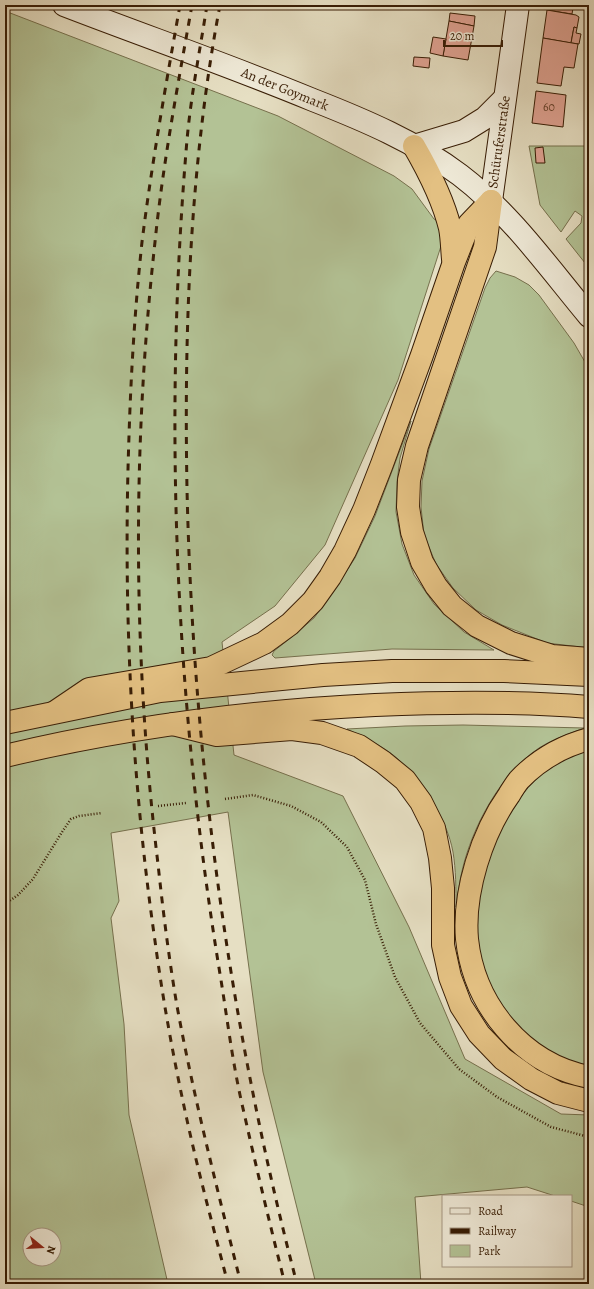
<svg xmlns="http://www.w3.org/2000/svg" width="594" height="1289" viewBox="0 0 594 1289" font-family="Alegreya,serif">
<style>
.green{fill:#b3c295;stroke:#76704d;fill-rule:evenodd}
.building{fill:#e0a393;stroke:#381d05}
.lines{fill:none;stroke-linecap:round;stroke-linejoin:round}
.secondary-casing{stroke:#381d05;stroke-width:24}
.trunk-casing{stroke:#381d05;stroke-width:24}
.path{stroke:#381d05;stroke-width:2.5;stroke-dasharray:1 2;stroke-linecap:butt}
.secondary{stroke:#efead8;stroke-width:22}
.trunk{stroke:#e3c082;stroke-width:22}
.rail{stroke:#381d05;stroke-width:3;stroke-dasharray:7 7;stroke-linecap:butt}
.labels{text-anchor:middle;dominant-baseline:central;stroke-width:3.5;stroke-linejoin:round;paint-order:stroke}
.number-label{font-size:12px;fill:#623e28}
.street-label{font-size:14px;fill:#381d05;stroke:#efead8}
</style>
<rect width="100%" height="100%" fill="#e6dfc3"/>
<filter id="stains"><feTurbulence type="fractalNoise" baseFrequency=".005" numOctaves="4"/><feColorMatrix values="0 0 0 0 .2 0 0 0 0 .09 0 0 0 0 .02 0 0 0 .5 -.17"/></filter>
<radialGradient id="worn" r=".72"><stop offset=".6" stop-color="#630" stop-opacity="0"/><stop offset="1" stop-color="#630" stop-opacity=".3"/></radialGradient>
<g class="green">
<path d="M 5,11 L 278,116 L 394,176 L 412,189 L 434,219 L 438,221 L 442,243 L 398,380 L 325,545 L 275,606 L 222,642 L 234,755 L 343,796 L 409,927 L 465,1059 L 561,1114 L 589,1115 L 589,1207 L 571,1201 L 571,1196 L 555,1196 L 527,1187 L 415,1197 L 421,1284 L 316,1284 L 263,1072 L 228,812 L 111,833 L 119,901 L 111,918 L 124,1024 L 129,1115 L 168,1284 L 5,1284 ZM 30,1235 L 54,1235 L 54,1259 L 30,1259 Z"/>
<path d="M 529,146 L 589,146 L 589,268 L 566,239 L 581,223 L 582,216 L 575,211 L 561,232 L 540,205 Z"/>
<path d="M 496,271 L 515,277 L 529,285 L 539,295 L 574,343 L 589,369 L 589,648 L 547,643 L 502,625 L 476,610 L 453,588 L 436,564 L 424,535 L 421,507 L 422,481 L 429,449 L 485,288 L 490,278 Z"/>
<path d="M 411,421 L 400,458 L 397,482 L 396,512 L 402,544 L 414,575 L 434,604 L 464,632 L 494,650 L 392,649 L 275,658 L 272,655 L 274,651 L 288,640 L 314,618 L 333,592 L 355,558 L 375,516 Z"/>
<path d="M 463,725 L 584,728 C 569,734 553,739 539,748 C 501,773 472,827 462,871 C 459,883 458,895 456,907 C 456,889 456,870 453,852 C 447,819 423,783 399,760 C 385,747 365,738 347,729 L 405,726 Z"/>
<path d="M 589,747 L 589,1067 C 570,1061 549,1056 534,1042 C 516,1027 493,1000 485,977 C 462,913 491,818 542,774 C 555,761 572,754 589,747 Z"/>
</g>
<g class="building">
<path d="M 448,5 L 484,5 L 481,7 L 481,9 Z"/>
<path d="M 547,5 L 573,8 L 572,14 L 547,10 Z"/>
<path d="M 555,5 L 582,5 L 581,9 Z"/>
<path d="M 547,10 L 576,15 L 579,17 L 577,28 L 574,27 L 571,43 L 543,38 Z"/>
<path d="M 450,13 L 475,16 L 474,26 L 449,21 Z"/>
<path d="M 449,21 L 474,26 L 468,60 L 443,56 Z"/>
<path d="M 574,27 L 577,28 L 576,33 L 581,34 L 579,44 L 571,43 Z"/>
<path d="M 433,37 L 446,39 L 443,56 L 430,53 Z"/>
<path d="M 543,38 L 578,44 L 574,68 L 564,67 L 561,86 L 537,83 Z"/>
<path d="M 414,57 L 430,58 L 429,68 L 413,66 Z"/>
<path d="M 536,91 L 566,95 L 563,127 L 532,123 Z"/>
<path d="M 543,147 L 545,163 L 536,163 L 535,148 Z"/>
</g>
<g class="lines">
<g class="secondary-casing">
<g id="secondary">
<path d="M 64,5 C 147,37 231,66 313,100 C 364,120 416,142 460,175 C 510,213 549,268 589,316"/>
<path d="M 414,146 L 464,131 L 485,118 L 504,99"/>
<path d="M 491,201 L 518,5"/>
</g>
</g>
<g class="trunk-casing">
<g id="trunk">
<path d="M 414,146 C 429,172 443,199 450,228 C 452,238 452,249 453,259"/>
<path d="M 491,201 L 485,247 L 417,446 L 409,480 L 408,507 L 412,532 L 422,562 L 436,586 L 452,606 L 477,626 L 511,643 L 552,656 L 589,659"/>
<path d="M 55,712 L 89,689 L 211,668 L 264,643 L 290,624 L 313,601 L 330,577 L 345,551 L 364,510 L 382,464 L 422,355 L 454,262 L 469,224 L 491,201"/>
<path d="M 5,723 L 160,691 L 323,675 L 392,671 L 504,671 L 589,675"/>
<path d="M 173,724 L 217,735 L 292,729 L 322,733 L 359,746 L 383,762 L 405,780 L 421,802 L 434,828 L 440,858 L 443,888 L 443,945 L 450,977 L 461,1006 L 479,1034 L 503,1059 L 531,1079 L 558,1093 L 589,1101"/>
<path d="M 589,739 C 563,746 538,760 519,780 C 515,785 512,790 509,795 C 482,833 463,892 467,939 C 474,1005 522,1064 589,1077"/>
<path d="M 5,756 C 126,727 251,711 375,705 C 446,702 518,701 589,707"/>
</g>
</g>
<g class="path">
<path d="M 225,799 L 253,795 L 291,806 L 321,822 L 347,847 L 365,880 L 376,924 L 395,977 L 420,1023 L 459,1069 L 497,1097 L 551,1127 L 589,1137"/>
<path d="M 158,806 L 186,803"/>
<path d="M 5,904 L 18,895 L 33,879 L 62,832 L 71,819 L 79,816 L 102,813"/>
</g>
<use href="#secondary" class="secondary"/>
<use href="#trunk" class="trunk"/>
<g class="rail">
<path d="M 180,5 C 166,84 152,162 142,242 C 135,307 131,372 129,436 C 123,605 131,774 155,941 C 163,1001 174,1061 187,1120 C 199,1175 214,1230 228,1284"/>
<path d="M 192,5 C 178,84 163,163 155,242 C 132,449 133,658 158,864 C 163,911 169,959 177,1006 C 194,1099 218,1192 241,1284"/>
<path d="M 207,5 C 200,50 191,95 187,140 C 163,420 175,703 221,980 C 227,1018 232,1057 240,1095 C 254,1158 269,1221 285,1284"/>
<path d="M 220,5 C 190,164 184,328 187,489 C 193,757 229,1025 297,1284"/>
</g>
</g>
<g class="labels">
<g class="number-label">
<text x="549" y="107">60</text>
</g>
<g class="street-label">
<text transform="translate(285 89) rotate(22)">An der Goymark</text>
<text transform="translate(499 142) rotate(-82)">Schüruferstraße</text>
</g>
</g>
<rect width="594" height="1289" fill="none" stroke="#e6dfc3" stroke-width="20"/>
<rect x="6" y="6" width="582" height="1277" fill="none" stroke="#381d05" stroke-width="2"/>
<rect x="10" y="10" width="574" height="1269" fill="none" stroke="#381d05"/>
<rect x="442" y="1195" width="130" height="72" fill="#efead8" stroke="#a69884"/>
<rect x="450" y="1208" width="20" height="6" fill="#efead8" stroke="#a69884"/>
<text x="478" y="1215" font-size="12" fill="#381d05">Road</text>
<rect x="450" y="1228" width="20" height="6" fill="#381d05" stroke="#a69884"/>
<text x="478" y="1235" font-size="12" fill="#381d05">Railway</text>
<rect x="450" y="1245" width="20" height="12" fill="#b3c295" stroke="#a69884"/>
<text x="478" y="1255" font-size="12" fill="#381d05">Park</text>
<g transform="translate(42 1247) rotate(108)"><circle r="19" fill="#efead8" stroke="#a69884"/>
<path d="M0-3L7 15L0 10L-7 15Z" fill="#8f2418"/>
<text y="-6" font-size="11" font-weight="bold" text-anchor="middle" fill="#381d05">N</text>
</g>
<path d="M444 40v6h58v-6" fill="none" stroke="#381d05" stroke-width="2"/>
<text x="450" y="40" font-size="12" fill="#381d05" stroke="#efead8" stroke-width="3" paint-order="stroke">20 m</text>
<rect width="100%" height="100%" filter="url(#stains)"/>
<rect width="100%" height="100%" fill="url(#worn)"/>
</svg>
